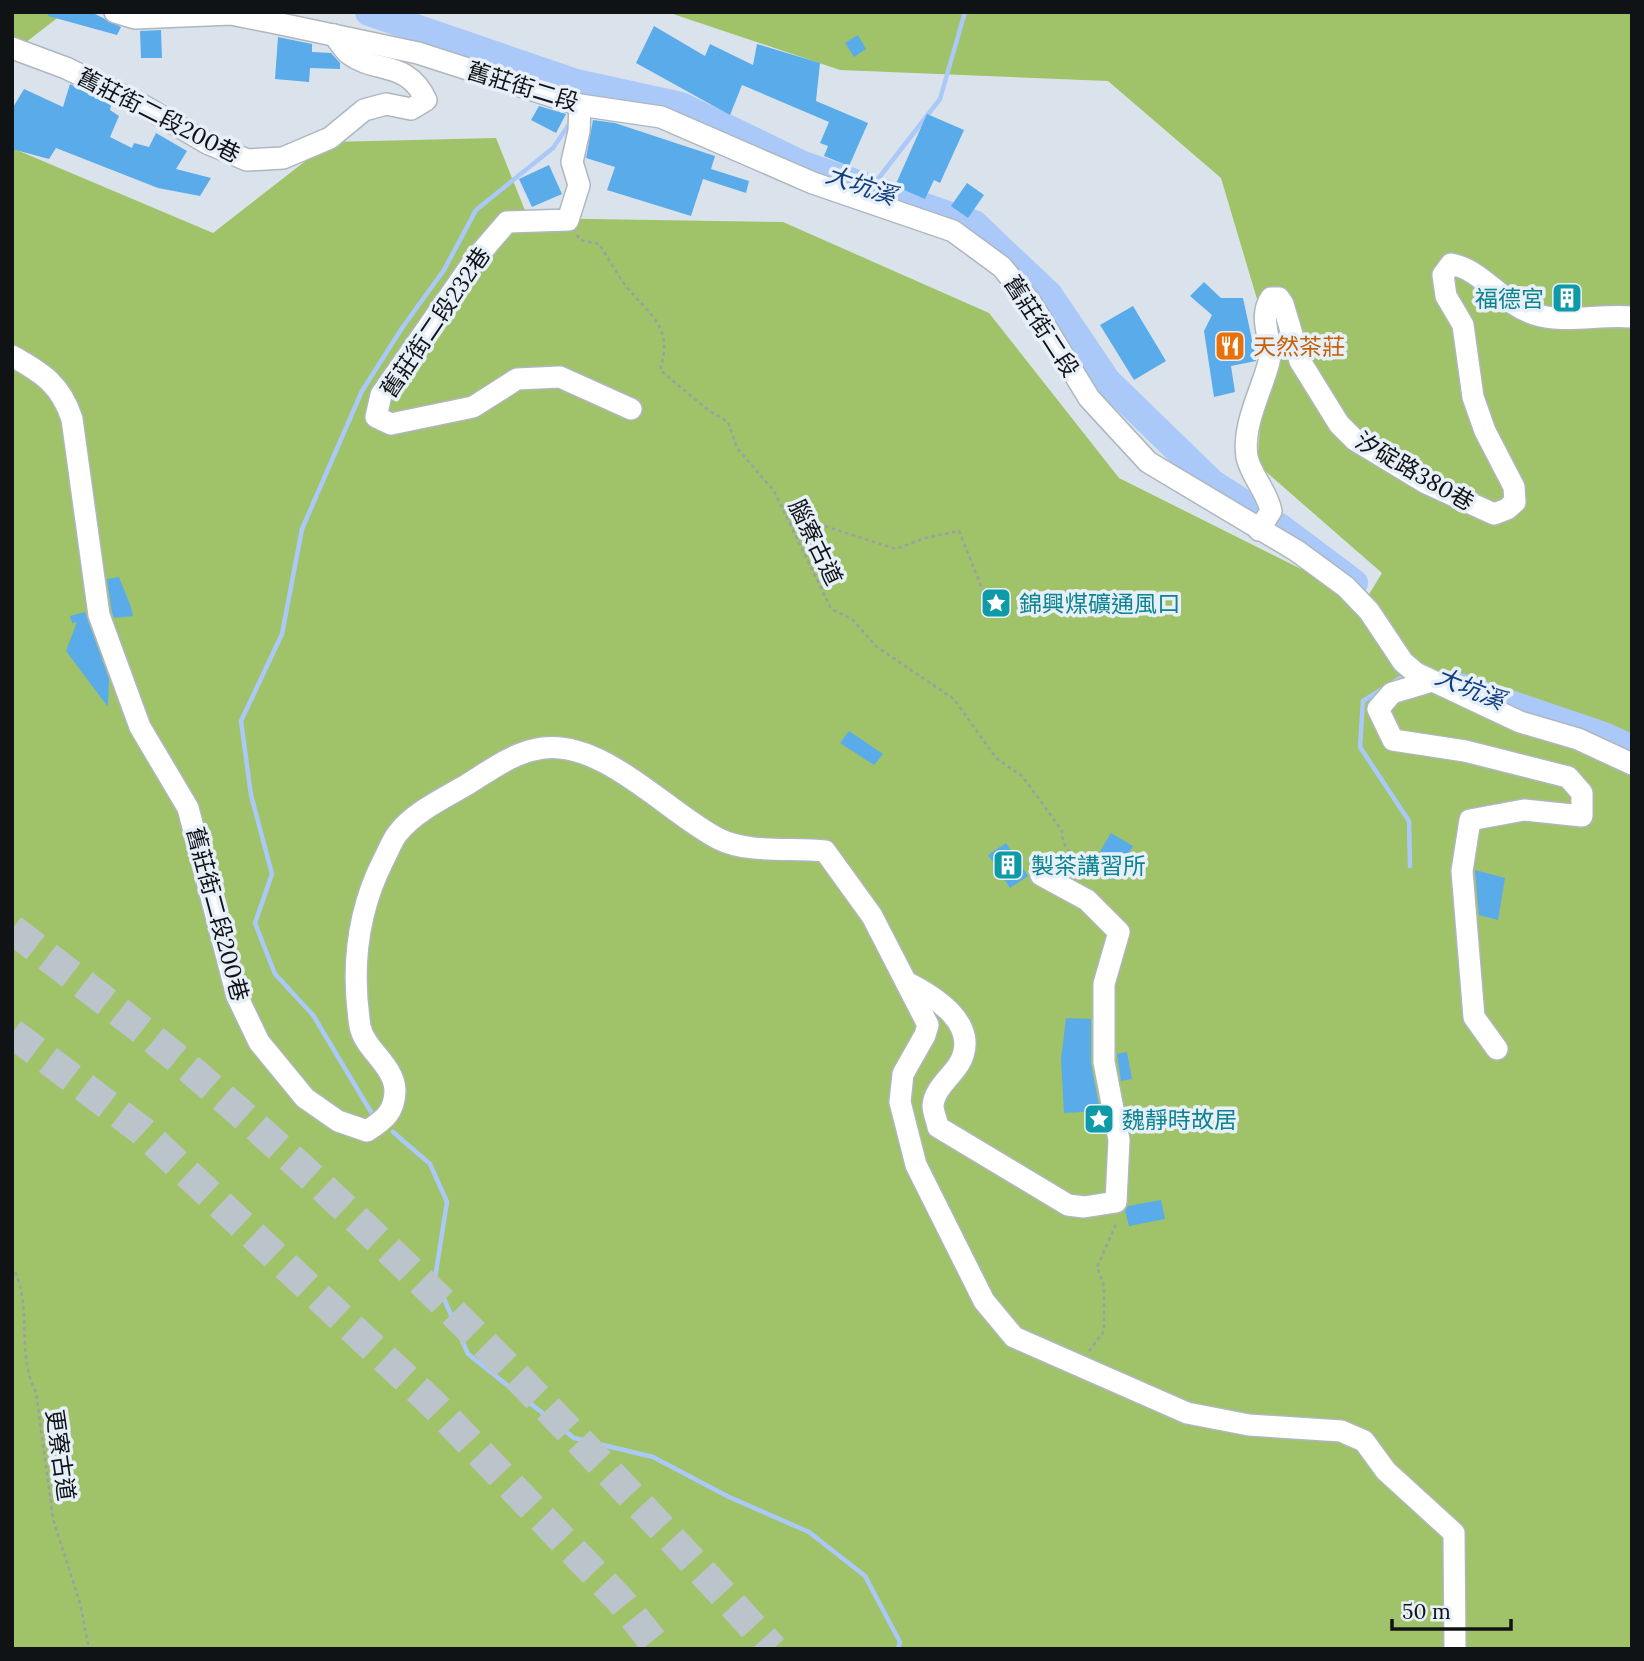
<svg xmlns="http://www.w3.org/2000/svg" width="1644" height="1661" viewBox="0 0 1644 1661" font-family="Lora,'Noto Sans TC',serif">
<style>
.forest{fill:#a0c269}
.lines{fill:none;stroke-linecap:round;stroke-linejoin:round}
.stream{stroke:#abc9f8;stroke-width:4.5}
.river{stroke:#abc9f8;stroke-width:28}
.building{fill:#5aabea}
.highway-tunnel{stroke:#bcc4cb;stroke-width:30;stroke-dasharray:30 15;stroke-linecap:butt}
.minor-casing{stroke:#aeb7be;stroke-width:24}
.path{stroke:#99a0a6;stroke-width:2.5;stroke-dasharray:3.5 3.5;stroke-linecap:butt}
.minor{stroke:#fff;stroke-width:21}
.labels{text-anchor:middle;dominant-baseline:central;stroke-width:7;stroke-linejoin:round;paint-order:stroke}
.street-label{font-size:23px;fill:#101316;stroke:#e7f0f8}
.culture-label{font-size:23px;fill:#0d838f;stroke:#e7f0f8;text-anchor:start}
.food-label{font-size:23px;fill:#c56008;stroke:#e7f0f8;text-anchor:start}
.water-label{font-size:24px;font-style:italic;fill:#103d7f;stroke:#e7f0f8}
</style>
<rect width="100%" height="100%" fill="#dae3eb"/>
<g class="forest">
<path d="M 12,12 L 65,12 L 12,53 Z"/>
<path d="M 667,12 L 1632,12 L 1632,1649 L 12,1649 L 12,148 L 213,233 L 330,142 L 496,138 L 528,218 L 783,222 L 989,313 L 1119,478 L 1365,601 L 1382,573 L 1257,464 L 1268,336 L 1221,178 L 1108,81 L 840,70 Z"/>
</g>
<g class="lines">
<g class="stream">
<path d="M 575,89 L 576,83"/>
<path d="M 871,188 L 940,99 L 965,12"/>
<path d="M 1400,678 L 1363,701 L 1360,747 L 1409,821 L 1410,866"/>
<path d="M 371,1112 L 313,1015 L 275,974 L 255,923 L 272,874 L 251,795 L 241,721 L 282,634 L 302,529 L 362,391 L 402,328 L 444,270 L 476,210 L 553,148 L 570,123"/>
<path d="M 393,1132 L 430,1164 L 447,1202 L 435,1278 L 468,1354 L 574,1438 L 653,1457 L 729,1497 L 809,1532 L 865,1576 L 900,1642 L 898,1649"/>
</g>
<g class="river">
<path d="M 369,12 L 576,83 L 681,106 L 803,165 L 974,224 L 1049,295 L 1107,381 L 1212,483 L 1254,510"/>
<path d="M 1278,526 L 1354,583"/>
<path d="M 1460,687 L 1604,736 L 1632,749"/>
</g>
</g>
<g class="building">
<path d="M 49,12 L 91,12 L 121,27 L 117,35 L 48,16 Z"/>
<path d="M 654,26 L 705,56 L 710,44 L 753,65 L 757,44 L 820,63 L 816,101 L 868,123 L 849,166 L 824,156 L 828,146 L 820,143 L 829,122 L 742,85 L 730,115 L 636,63 Z"/>
<path d="M 161,30 L 162,58 L 141,58 L 140,31 Z"/>
<path d="M 858,35 L 866,49 L 854,57 L 845,43 Z"/>
<path d="M 278,37 L 312,44 L 312,52 L 331,53 L 340,63 L 340,69 L 310,68 L 309,82 L 275,79 Z"/>
<path d="M 70,84 L 111,105 L 110,110 L 119,116 L 110,137 L 132,148 L 134,143 L 149,147 L 156,133 L 187,151 L 176,169 L 211,178 L 200,196 L 158,188 L 56,148 L 49,159 L 12,149 L 12,109 L 24,89 L 63,107 Z"/>
<path d="M 539,106 L 566,114 L 556,133 L 531,120 Z"/>
<path d="M 927,114 L 964,130 L 940,183 L 934,180 L 925,199 L 895,186 Z"/>
<path d="M 593,120 L 615,123 L 715,156 L 711,169 L 749,181 L 746,193 L 703,179 L 691,216 L 607,190 L 615,167 L 586,158 Z"/>
<path d="M 549,165 L 562,194 L 532,207 L 519,179 Z"/>
<path d="M 967,183 L 984,195 L 968,218 L 951,206 Z"/>
<path d="M 1204,282 L 1221,298 L 1243,298 L 1256,358 L 1256,361 L 1231,366 L 1235,392 L 1214,397 L 1204,331 L 1212,315 L 1190,296 Z"/>
<path d="M 1133,306 L 1166,361 L 1134,380 L 1100,325 Z"/>
<path d="M 119,577 L 131,607 L 133,616 L 114,618 L 112,612 L 107,579 Z"/>
<path d="M 85,612 L 109,679 L 108,707 L 66,651 L 77,622 L 72,623 L 70,616 Z"/>
<path d="M 849,731 L 883,754 L 874,765 L 840,743 Z"/>
<path d="M 1111,833 L 1133,846 L 1113,880 L 1091,867 Z"/>
<path d="M 1006,843 L 1028,876 L 1010,888 L 988,855 Z"/>
<path d="M 1475,870 L 1505,878 L 1498,920 L 1479,915 Z"/>
<path d="M 1066,1018 L 1091,1019 L 1091,1064 L 1100,1111 L 1064,1113 L 1061,1060 Z"/>
<path d="M 1127,1052 L 1132,1079 L 1121,1081 L 1117,1054 Z"/>
<path d="M 1161,1200 L 1165,1219 L 1129,1226 L 1125,1211 L 1128,1206 Z"/>
</g>
<g class="lines">
<g class="highway-tunnel">
<path d="M 12,929 C 72,976 133,1021 191,1070 C 398,1247 590,1448 773,1649"/>
<path d="M 12,1033 L 141,1130 L 432,1403 L 620,1600 L 659,1649"/>
</g>
<g class="minor-casing">
<g id="minor">
<path d="M 115,12 L 135,18 L 231,14 L 281,24 L 418,53 L 580,105 L 661,117 L 813,183 L 953,231 L 1002,267 L 1031,303 L 1089,398 L 1148,462 L 1297,551 L 1346,587 L 1369,611 L 1403,662 L 1416,673 L 1520,722 L 1578,739 L 1632,764"/>
<path d="M 12,48 L 66,68 L 142,105 L 207,143 L 247,160 L 283,158 L 330,138 L 364,110 L 386,104 L 411,109 L 426,100 C 407,59 375,74 348,53 C 343,48 338,40 334,35"/>
<path d="M 580,105 L 579,131 L 572,162 L 579,185 L 568,220 L 507,222 L 476,258 L 381,395 L 376,417 L 391,424 L 473,407 L 517,379 L 560,377 L 631,409"/>
<path d="M 12,356 C 43,373 61,385 72,419 L 99,615 L 140,727 L 188,808 L 237,996 L 259,1042 L 305,1098 L 338,1121 L 367,1131 C 384,1120 395,1112 395,1090 C 394,1065 364,1049 360,1026 C 351,968 357,913 383,861 C 388,852 392,840 398,833 C 414,812 446,797 468,784 C 492,769 514,752 543,748 C 604,740 669,814 719,839 C 749,854 792,847 825,851 L 872,916 L 928,1025 L 925,1035 L 903,1074 L 900,1102 L 916,1165 L 984,1301 L 1014,1337 L 1187,1413 L 1249,1425 L 1341,1431 L 1364,1441 L 1386,1471 L 1454,1533 L 1455,1649"/>
<path d="M 1259,530 L 1271,511 C 1267,491 1251,476 1247,457 C 1242,425 1262,390 1269,362 C 1274,340 1257,320 1271,298 L 1279,298 L 1283,304 L 1300,361 L 1339,424 L 1355,440 L 1426,483 L 1494,514 L 1507,509 L 1515,502 L 1514,487 L 1485,431 L 1473,397 L 1463,325 L 1446,296 L 1443,275 L 1451,264 C 1483,270 1501,303 1534,314 C 1563,324 1600,314 1632,317"/>
<path d="M 1432,681 L 1392,693 L 1378,709 L 1393,740 L 1465,751 L 1568,777 L 1582,793 L 1582,816 L 1524,810 L 1470,820 L 1462,871 L 1474,1017 L 1497,1049"/>
<path d="M 906,982 C 934,996 982,1025 959,1064 C 951,1077 934,1089 933,1106 C 933,1112 937,1121 938,1127 L 1068,1205 L 1084,1207 L 1116,1202 L 1119,1140 L 1104,1062 L 1104,984 L 1119,932 L 1087,900 L 1041,875"/>
</g>
</g>
<g class="path">
<path d="M 577,235 L 580,240 L 599,244 C 608,257 616,273 626,286 C 650,316 674,326 660,370 L 708,410 L 728,422 L 737,448 L 774,491 L 831,609 L 852,619 L 877,647 L 954,699 L 996,758 L 1022,776 L 1040,800 L 1062,831 L 1063,842 L 1085,877"/>
<path d="M 791,523 L 809,521 L 896,549 L 925,538 L 959,531 L 981,586 L 992,601"/>
<path d="M 12,1266 C 34,1305 15,1353 36,1392 L 53,1519 L 80,1603 L 89,1649"/>
<path d="M 1089,1351 L 1104,1331 L 1104,1286 L 1097,1267 L 1117,1222"/>
</g>
<use href="#minor" class="minor"/>
</g>
<defs>
<g id="building-square" transform="scale(1.575)"><rect x="-9" y="-9" width="18" height="18" rx="4" fill="#0f9aa8" stroke="#e7f0f8"/><path d="M-4-6H4V6H1V3H-1V6H-4ZM-2.5-4.3h1.7v1.8h-1.7ZM.8-4.3h1.7v1.8H.8ZM-2.5-1h1.7V.8h-1.7ZM.8-1h1.7V.8H.8Z" fill="#fff"/></g>
<g id="restaurant-square" transform="scale(1.575)"><rect x="-9" y="-9" width="18" height="18" rx="4" fill="#e8710a" stroke="#e7f0f8"/><path d="M-5-6h1v4h1v-4h1v4h1v-4h1v5L-1.5 .5V6h-2V.5L-5-1ZM5-6V6H3V1.5H1.5Q1.5-4 5-6Z" fill="#fff"/></g>
<g id="sight-square" transform="scale(1.575)"><rect x="-9" y="-9" width="18" height="18" rx="4" fill="#0f9aa8" stroke="#e7f0f8"/><path d="M0-6L1.8-2.2L6-1.7L2.9 1.2L3.7 5.4L0 3.3L-3.7 5.4L-2.9 1.2L-6-1.7L-1.8-2.2Z" fill="#fff"/></g>
</defs>
<g fill-rule="evenodd">
<use href="#building-square" x="1567" y="298"/>
<use href="#restaurant-square" x="1230" y="346"/>
<use href="#sight-square" x="996" y="603"/>
<use href="#building-square" x="1008" y="865"/>
<use href="#sight-square" x="1099" y="1119"/>
</g>
<g class="labels">
<g class="street-label">
<text transform="translate(523 86) rotate(17)">舊莊街二段</text>
<text transform="translate(159 115) rotate(27)">舊莊街二段200巷</text>
<text transform="translate(435 322) rotate(-56)">舊莊街二段232巷</text>
<text transform="translate(1042 326) rotate(57)">舊莊街二段</text>
<text transform="translate(1415 471) rotate(30)">汐碇路380巷</text>
<text transform="translate(816 542) rotate(64)">腦寮古道</text>
<text transform="translate(218 914) rotate(75)">舊莊街二段200巷</text>
<text transform="translate(61 1455) rotate(82)">更寮古道</text>
</g>
<g class="culture-label">
<text x="1544" y="298" text-anchor="end">福德宮</text>
<text x="1019" y="603">錦興煤礦通風口</text>
<text x="1031" y="865">製茶講習所</text>
<text x="1122" y="1119">魏靜時故居</text>
</g>
<g class="food-label">
<text x="1253" y="346">天然茶莊</text>
</g>
<g class="water-label">
<text transform="translate(861 185) rotate(19)">大坑溪</text>
<text transform="translate(1470 688) rotate(22)">大坑溪</text>
</g>
</g>
<rect width="1644" height="1661" fill="none" stroke="#101316" stroke-width="28"/>
<path d="M1392 1619v10h119v-10" fill="none" stroke="#101316" stroke-width="3.5"/>
<text x="1402" y="1619" font-size="21" fill="#101316" stroke="#e7f0f8" stroke-width="5" paint-order="stroke">50 m</text>
</svg>
